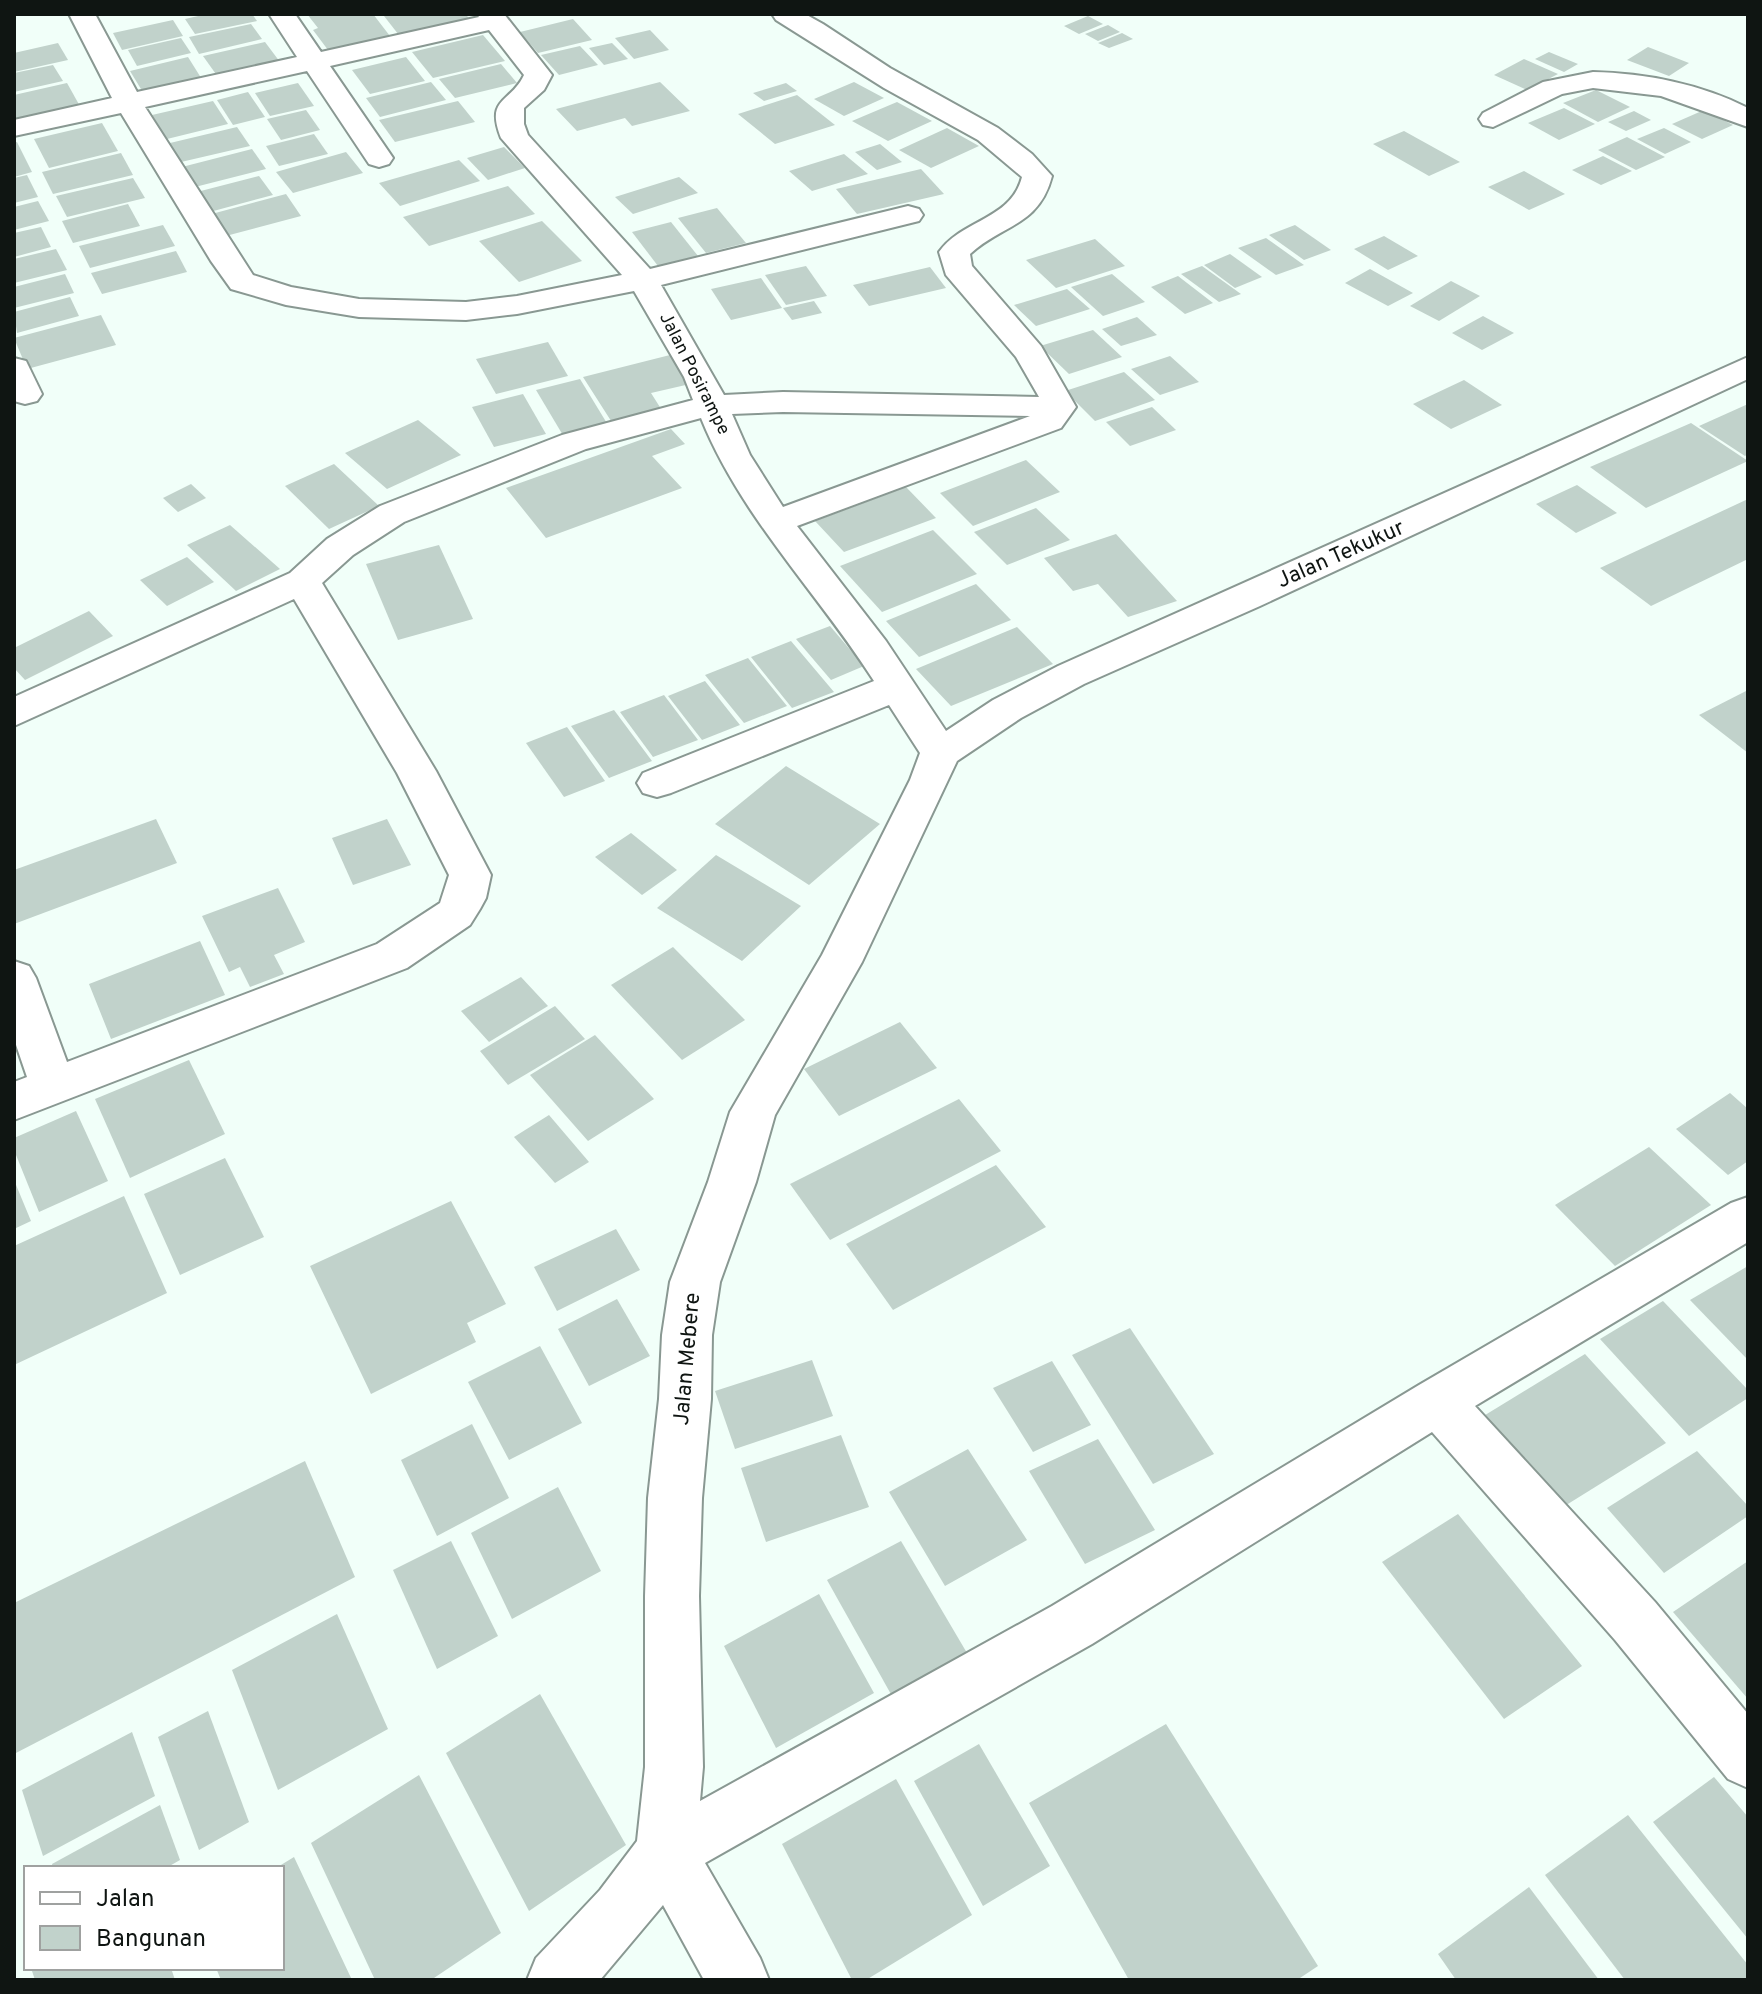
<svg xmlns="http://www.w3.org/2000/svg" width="1762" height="1994" viewBox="0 0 1762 1994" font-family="Overpass,sans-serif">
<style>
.building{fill:#c1d2cb}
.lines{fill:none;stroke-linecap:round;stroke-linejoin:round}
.minor-casing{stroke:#899892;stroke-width:4}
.minor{fill:#fff;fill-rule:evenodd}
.labels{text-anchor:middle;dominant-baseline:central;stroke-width:6;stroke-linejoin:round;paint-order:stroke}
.far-street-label{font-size:18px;fill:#0f1512;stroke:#fff}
.street-label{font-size:22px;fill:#0f1512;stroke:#fff}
</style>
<rect width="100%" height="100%" fill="#f1fff9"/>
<g class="building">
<path d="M 207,14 L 252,14 L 257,21 L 195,34 L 185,19 Z"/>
<path d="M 307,14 L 373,14 L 393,40 L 331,54 L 313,30 L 318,28 Z"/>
<path d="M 392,14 L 465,14 L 473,22 L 402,39 L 384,16 Z"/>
<path d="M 1088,16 L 1103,24 L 1079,34 L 1064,26 Z"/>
<path d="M 573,19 L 592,40 L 538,53 L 520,32 Z"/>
<path d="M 173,20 L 183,36 L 122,50 L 113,33 Z"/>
<path d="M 251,24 L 262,39 L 199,54 L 189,37 Z"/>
<path d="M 1108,25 L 1120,32 L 1098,41 L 1085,34 Z"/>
<path d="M 650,30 L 669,50 L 634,59 L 615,38 Z"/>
<path d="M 1122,33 L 1133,39 L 1109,48 L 1098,43 Z"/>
<path d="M 483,35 L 505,61 L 433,78 L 412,52 Z"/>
<path d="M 181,38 L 191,53 L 137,66 L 128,50 Z"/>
<path d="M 265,42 L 280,62 L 218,77 L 203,56 Z"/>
<path d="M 58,43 L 68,60 L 14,72 L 14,53 Z"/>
<path d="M 612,43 L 628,59 L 604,65 L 589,48 Z"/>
<path d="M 580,46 L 598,65 L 559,75 L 541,55 Z"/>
<path d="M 1648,47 L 1689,63 L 1669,76 L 1627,60 Z"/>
<path d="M 1549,52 L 1578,64 L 1564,72 L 1535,59 Z"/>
<path d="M 188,57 L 203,81 L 144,94 L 130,71 Z"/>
<path d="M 406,57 L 425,81 L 370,94 L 352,70 Z"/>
<path d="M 1524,59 L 1558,74 L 1527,90 L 1494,75 Z"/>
<path d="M 501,64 L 517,83 L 455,98 L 439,79 Z"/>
<path d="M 53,65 L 63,81 L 14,92 L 14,73 Z"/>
<path d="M 431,82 L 446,100 L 380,117 L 366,98 Z"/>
<path d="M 660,82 L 690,111 L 632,126 L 625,118 L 577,131 L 556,109 Z"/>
<path d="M 854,82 L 884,98 L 844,116 L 814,99 Z"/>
<path d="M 67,83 L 81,108 L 14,123 L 14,95 Z"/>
<path d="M 298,83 L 314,106 L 270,116 L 255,93 Z"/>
<path d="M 786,83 L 797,91 L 764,101 L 753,93 Z"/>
<path d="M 1596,90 L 1630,107 L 1598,122 L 1563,103 Z"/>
<path d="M 248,92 L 265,117 L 233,125 L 217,100 Z"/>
<path d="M 797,95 L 835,125 L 775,144 L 738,114 Z"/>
<path d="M 213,101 L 228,124 L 167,139 L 152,115 Z"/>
<path d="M 458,101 L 475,122 L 395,142 L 379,120 Z"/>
<path d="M 897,102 L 932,121 L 888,141 L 852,121 Z"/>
<path d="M 1564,108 L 1595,124 L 1559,140 L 1528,123 Z"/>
<path d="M 306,110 L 320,130 L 281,140 L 267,119 Z"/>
<path d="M 1704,110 L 1733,125 L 1702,139 L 1672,124 Z"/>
<path d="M 1634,111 L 1651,120 L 1626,131 L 1608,122 Z"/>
<path d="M 102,123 L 118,151 L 49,168 L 34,139 Z"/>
<path d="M 237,127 L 250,146 L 181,162 L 170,143 Z"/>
<path d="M 947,128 L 979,146 L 931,168 L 899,150 Z"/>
<path d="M 1664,128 L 1691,142 L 1665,154 L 1637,139 Z"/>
<path d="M 1404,131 L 1460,162 L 1429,176 L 1373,144 Z"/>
<path d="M 314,134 L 328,154 L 279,166 L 266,146 Z"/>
<path d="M 1627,137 L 1665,157 L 1636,170 L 1598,150 Z"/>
<path d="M 17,142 L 32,172 L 14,177 L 14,143 Z"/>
<path d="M 880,144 L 902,162 L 877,170 L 855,152 Z"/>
<path d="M 504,147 L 525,168 L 488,180 L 467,158 Z"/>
<path d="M 252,149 L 266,169 L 191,188 L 178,168 Z"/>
<path d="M 346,152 L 363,173 L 293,193 L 276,172 Z"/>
<path d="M 121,153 L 133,175 L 53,194 L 42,172 Z"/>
<path d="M 844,154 L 868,174 L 812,191 L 789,171 Z"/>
<path d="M 1603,156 L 1632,171 L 1601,185 L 1572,170 Z"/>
<path d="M 459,160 L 480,181 L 400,206 L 379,183 Z"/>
<path d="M 921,169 L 944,194 L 857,214 L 836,189 Z"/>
<path d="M 1524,171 L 1565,194 L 1529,210 L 1488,187 Z"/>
<path d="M 27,175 L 38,197 L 14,203 L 14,178 Z"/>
<path d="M 259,176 L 273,195 L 206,213 L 193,193 Z"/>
<path d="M 679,177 L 698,193 L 633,214 L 615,197 Z"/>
<path d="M 133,178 L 145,198 L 67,217 L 56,196 Z"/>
<path d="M 508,186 L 535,214 L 429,246 L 403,217 Z"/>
<path d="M 286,194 L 301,216 L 222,237 L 208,215 Z"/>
<path d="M 38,201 L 49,221 L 14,230 L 14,207 Z"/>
<path d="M 128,204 L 140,226 L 73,243 L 62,221 Z"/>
<path d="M 717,208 L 746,243 L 706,253 L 678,218 Z"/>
<path d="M 542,221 L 582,261 L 519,282 L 479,241 Z"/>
<path d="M 671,222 L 698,256 L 658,266 L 632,232 Z"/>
<path d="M 163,225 L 175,246 L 90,268 L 79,246 Z"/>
<path d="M 1295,225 L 1331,250 L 1304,260 L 1269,235 Z"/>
<path d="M 41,227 L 51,247 L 14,257 L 14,233 Z"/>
<path d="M 1384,236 L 1418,256 L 1388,270 L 1354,249 Z"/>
<path d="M 1266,238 L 1304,265 L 1276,275 L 1238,248 Z"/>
<path d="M 1095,239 L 1125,266 L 1056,288 L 1026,260 Z"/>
<path d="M 56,249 L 67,270 L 14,283 L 14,259 Z"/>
<path d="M 176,251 L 187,272 L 102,294 L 91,273 Z"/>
<path d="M 1230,254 L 1262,277 L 1235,288 L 1204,265 Z"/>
<path d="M 806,266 L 827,296 L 786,305 L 765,275 Z"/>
<path d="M 1202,266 L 1241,294 L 1219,302 L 1181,274 Z"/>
<path d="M 930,267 L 946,288 L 869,306 L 853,285 Z"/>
<path d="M 1370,269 L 1413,293 L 1388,306 L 1345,283 Z"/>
<path d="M 65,274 L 74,293 L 14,308 L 14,287 Z"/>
<path d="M 1112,274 L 1145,302 L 1103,316 L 1071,287 Z"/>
<path d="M 1178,276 L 1213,303 L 1185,314 L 1151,287 Z"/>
<path d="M 761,278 L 782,308 L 731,320 L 711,289 Z"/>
<path d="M 1451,281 L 1480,296 L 1439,321 L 1410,306 Z"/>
<path d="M 1067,289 L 1090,309 L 1036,326 L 1014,305 Z"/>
<path d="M 70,297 L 79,316 L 17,333 L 14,312 Z"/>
<path d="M 814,301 L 822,313 L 792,320 L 783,308 Z"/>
<path d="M 101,315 L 116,345 L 27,369 L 14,338 Z"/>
<path d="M 1483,316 L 1514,333 L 1482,350 L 1452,333 Z"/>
<path d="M 1137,317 L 1157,335 L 1121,346 L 1102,329 Z"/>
<path d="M 1093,330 L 1122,357 L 1069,374 L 1040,346 Z"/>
<path d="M 548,342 L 568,376 L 496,394 L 476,359 Z"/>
<path d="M 670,355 L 690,384 L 651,393 L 663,412 L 613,424 L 583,377 Z"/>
<path d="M 1170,356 L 1199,382 L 1160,395 L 1131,369 Z"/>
<path d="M 1124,372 L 1155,400 L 1095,421 L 1065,391 Z"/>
<path d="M 580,379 L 608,425 L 564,437 L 536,390 Z"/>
<path d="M 1464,380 L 1502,405 L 1451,429 L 1413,404 Z"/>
<path d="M 523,394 L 546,434 L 494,447 L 472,407 Z"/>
<path d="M 1748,404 L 1748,454 L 1745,456 L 1699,426 Z"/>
<path d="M 1152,407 L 1176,430 L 1130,446 L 1106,422 Z"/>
<path d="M 418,420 L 461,455 L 387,489 L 345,453 Z"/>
<path d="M 1691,423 L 1748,461 L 1646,508 L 1590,467 Z"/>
<path d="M 671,429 L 685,444 L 652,456 L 682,488 L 546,538 L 506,488 Z"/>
<path d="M 1026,460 L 1060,492 L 973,526 L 940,493 Z"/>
<path d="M 334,464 L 379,506 L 329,529 L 285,486 Z"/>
<path d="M 191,484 L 206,498 L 178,512 L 163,498 Z"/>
<path d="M 1577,485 L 1617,513 L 1576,533 L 1536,504 Z"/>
<path d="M 906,487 L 936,518 L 844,552 L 815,521 Z"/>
<path d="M 1748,499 L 1748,559 L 1651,606 L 1600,568 Z"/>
<path d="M 1036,508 L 1070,540 L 1007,565 L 974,532 Z"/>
<path d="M 230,525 L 280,569 L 236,591 L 187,545 Z"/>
<path d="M 933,530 L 977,574 L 882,612 L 840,566 Z"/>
<path d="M 1116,534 L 1146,567 L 1177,601 L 1128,617 L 1098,584 L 1073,591 L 1044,558 Z"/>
<path d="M 439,545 L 473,619 L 398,640 L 366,564 Z"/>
<path d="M 187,557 L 214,582 L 167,606 L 140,580 Z"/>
<path d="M 976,584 L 1011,620 L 919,657 L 886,621 Z"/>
<path d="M 89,611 L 113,636 L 25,680 L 14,668 L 14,648 Z"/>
<path d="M 830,626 L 864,666 L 831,680 L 796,639 Z"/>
<path d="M 1017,627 L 1053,664 L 951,706 L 916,669 Z"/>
<path d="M 791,641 L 834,692 L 792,708 L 751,657 Z"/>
<path d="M 748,658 L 787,706 L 744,723 L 705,675 Z"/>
<path d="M 705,681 L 740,725 L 702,740 L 668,696 Z"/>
<path d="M 1748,690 L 1748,753 L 1699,715 Z"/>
<path d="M 664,695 L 698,740 L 653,757 L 620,712 Z"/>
<path d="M 614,710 L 652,761 L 609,778 L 571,726 Z"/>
<path d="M 567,727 L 605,781 L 564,797 L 526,743 Z"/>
<path d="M 786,766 L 880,824 L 809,885 L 715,824 Z"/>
<path d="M 156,819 L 177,863 L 14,924 L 14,870 Z"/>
<path d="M 387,819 L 411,865 L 353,885 L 332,838 Z"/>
<path d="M 631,833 L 677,870 L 642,895 L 595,857 Z"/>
<path d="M 716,855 L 801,906 L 742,961 L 657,908 Z"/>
<path d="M 278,888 L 305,942 L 274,955 L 284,974 L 250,987 L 240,967 L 229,972 L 202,916 Z"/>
<path d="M 200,941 L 225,995 L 111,1039 L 89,984 Z"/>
<path d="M 673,947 L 745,1020 L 682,1060 L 611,985 Z"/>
<path d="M 521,977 L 548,1006 L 489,1042 L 461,1011 Z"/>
<path d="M 555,1006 L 585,1039 L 508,1085 L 480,1051 Z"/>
<path d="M 900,1022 L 937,1068 L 839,1116 L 804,1069 Z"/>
<path d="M 595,1035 L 654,1099 L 588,1141 L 530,1075 Z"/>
<path d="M 189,1060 L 225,1134 L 130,1178 L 95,1099 Z"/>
<path d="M 1730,1093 L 1748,1109 L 1748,1161 L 1728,1175 L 1676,1129 Z"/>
<path d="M 959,1099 L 1001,1151 L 830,1240 L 790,1184 Z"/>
<path d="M 76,1111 L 108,1181 L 39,1212 L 14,1150 L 14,1138 Z"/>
<path d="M 549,1115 L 589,1162 L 555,1183 L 514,1137 Z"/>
<path d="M 1649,1147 L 1711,1205 L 1615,1266 L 1555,1205 Z"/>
<path d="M 225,1158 L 264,1237 L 180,1275 L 144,1194 Z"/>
<path d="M 996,1165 L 1046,1227 L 893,1310 L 846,1244 Z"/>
<path d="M 14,1180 L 31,1221 L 14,1229 Z"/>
<path d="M 124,1196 L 167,1293 L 14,1365 L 14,1246 Z"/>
<path d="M 451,1201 L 506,1304 L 467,1323 L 476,1342 L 371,1394 L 310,1266 Z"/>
<path d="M 616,1229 L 640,1270 L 557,1311 L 534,1267 Z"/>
<path d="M 1748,1266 L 1748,1360 L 1690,1300 Z"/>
<path d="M 617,1299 L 650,1356 L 589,1386 L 558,1329 Z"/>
<path d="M 1663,1301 L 1748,1390 L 1748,1398 L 1689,1436 L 1600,1339 Z"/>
<path d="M 1130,1328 L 1214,1454 L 1153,1484 L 1072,1355 Z"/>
<path d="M 540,1346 L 582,1423 L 509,1460 L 468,1382 Z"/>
<path d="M 1585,1354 L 1666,1443 L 1555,1512 L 1477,1420 Z"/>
<path d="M 812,1360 L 833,1416 L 735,1449 L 715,1391 Z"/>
<path d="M 1052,1361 L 1091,1425 L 1033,1452 L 993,1388 Z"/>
<path d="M 472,1424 L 509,1498 L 437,1536 L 401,1460 Z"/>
<path d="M 841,1435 L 869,1507 L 766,1542 L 741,1468 Z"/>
<path d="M 1098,1439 L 1155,1530 L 1085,1564 L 1029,1471 Z"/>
<path d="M 968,1449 L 1027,1540 L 945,1586 L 889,1492 Z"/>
<path d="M 1697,1451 L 1748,1506 L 1748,1516 L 1664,1573 L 1607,1508 Z"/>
<path d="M 305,1461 L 355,1577 L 14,1754 L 14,1603 Z"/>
<path d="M 558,1487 L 601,1571 L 512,1619 L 471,1533 Z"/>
<path d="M 1458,1514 L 1582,1666 L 1504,1719 L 1382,1562 Z"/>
<path d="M 451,1541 L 498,1636 L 437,1669 L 393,1570 Z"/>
<path d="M 901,1541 L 967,1653 L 892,1696 L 827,1580 Z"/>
<path d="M 1748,1561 L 1748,1699 L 1673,1612 Z"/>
<path d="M 819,1594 L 874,1693 L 776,1748 L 724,1646 Z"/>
<path d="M 337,1614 L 388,1729 L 278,1790 L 232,1670 Z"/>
<path d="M 540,1694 L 626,1845 L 529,1911 L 446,1753 Z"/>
<path d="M 208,1711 L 249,1822 L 199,1850 L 158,1737 Z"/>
<path d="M 1166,1724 L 1318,1966 L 1297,1980 L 1129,1980 L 1029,1803 Z"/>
<path d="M 132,1732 L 155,1796 L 43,1856 L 22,1790 Z"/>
<path d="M 979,1744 L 1050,1866 L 983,1906 L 914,1781 Z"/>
<path d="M 419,1775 L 501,1933 L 431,1980 L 375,1980 L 311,1843 Z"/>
<path d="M 1714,1777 L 1748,1817 L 1748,1939 L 1653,1822 Z"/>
<path d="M 896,1779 L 972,1915 L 866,1980 L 852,1980 L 782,1844 Z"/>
<path d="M 160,1805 L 180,1860 L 166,1868 L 53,1868 L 52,1864 Z"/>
<path d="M 1628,1815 L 1748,1965 L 1748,1980 L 1625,1980 L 1545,1875 Z"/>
<path d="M 294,1857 L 352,1980 L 221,1980 L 216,1968 L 282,1968 L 282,1868 L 276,1868 Z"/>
<path d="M 1529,1887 L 1599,1980 L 1456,1980 L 1438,1954 Z"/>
<path d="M 31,1968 L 171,1968 L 175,1980 L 35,1980 Z"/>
</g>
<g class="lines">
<g class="minor-casing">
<g id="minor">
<path d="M 69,14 L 95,14 L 137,92 L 297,57 L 269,14 L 295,14 L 321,52 L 479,17 L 477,14 L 504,14 L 552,75 L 544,90 L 524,108 L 524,124 L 528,135 L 650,269 L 908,206 L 919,209 L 923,215 L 919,221 L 661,285 L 724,395 L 783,392 L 1039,397 L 1016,357 L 946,275 L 939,252 C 962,219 1011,220 1022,177 L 978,140 L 884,88 L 776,20 L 772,14 L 805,14 L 823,24 L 890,68 L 998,128 L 1032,154 L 1052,176 C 1039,226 1003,224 970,254 L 972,266 L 1041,346 L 1076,407 L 1061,428 L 797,526 L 886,641 L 946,731 L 993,700 L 1058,666 L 1748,357 L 1748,379 L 1260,606 L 1084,684 L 1021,718 L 957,761 L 862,962 L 775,1115 L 756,1182 L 720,1282 L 712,1335 L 711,1399 L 702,1498 L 699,1596 L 703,1767 L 700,1801 L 1052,1606 L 1419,1385 L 1731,1203 L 1748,1197 L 1748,1242 L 1475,1406 L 1655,1602 L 1748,1714 L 1748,1788 L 1728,1779 L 1615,1640 L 1432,1432 L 1092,1644 L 705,1863 L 760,1958 L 769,1980 L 704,1980 L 663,1905 L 600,1980 L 527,1980 L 536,1958 L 600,1890 L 637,1841 L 645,1767 L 645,1596 L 648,1498 L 659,1399 L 662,1335 L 670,1282 L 708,1182 L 730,1112 L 822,955 L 910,780 L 920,753 L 889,705 L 671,793 L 657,797 L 643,793 L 637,783 L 643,773 L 874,681 C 817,592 741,517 701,418 L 586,449 L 404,522 L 353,555 L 322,583 L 436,771 L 491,875 L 486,898 L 480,909 L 470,925 L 407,968 L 14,1120 L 14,1082 L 27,1077 L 14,1039 L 14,961 L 29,966 L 36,978 L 67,1062 L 377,944 L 440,903 L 449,875 L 397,773 L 294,599 L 14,726 L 14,697 L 290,573 L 327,539 L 380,506 L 562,435 L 693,400 L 684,377 L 634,291 L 517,314 L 466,320 L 359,317 L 286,305 L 231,289 L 211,261 L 121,113 L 14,136 L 14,120 L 112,98 ZM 489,30 L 524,75 C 510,104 485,97 501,138 L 622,275 L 517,296 L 466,302 L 359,299 L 291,287 L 253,275 L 145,107 L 307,71 L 369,164 L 379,167 L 389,164 L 393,158 L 330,66 ZM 783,412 L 1030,416 L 783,507 L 750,455 L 732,414 Z"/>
<path d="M 1593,72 C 1645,73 1701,84 1748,108 L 1748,127 L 1661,96 L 1593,88 L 1562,94 L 1493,127 L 1483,125 L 1479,119 L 1483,113 L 1543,82 Z"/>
<path d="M 14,358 L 26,361 L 42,394 L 37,401 L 25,404 L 14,401 Z"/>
</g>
</g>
<use href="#minor" class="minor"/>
</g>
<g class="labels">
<g class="far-street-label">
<text transform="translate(694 374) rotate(63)">Jalan Posirampe</text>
</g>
<g class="street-label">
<text transform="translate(1341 555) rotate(-24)">Jalan Tekukur</text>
<text transform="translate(688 1359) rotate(-85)">Jalan Mebere</text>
</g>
</g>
<rect width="1762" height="1994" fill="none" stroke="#0f1512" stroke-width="32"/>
<rect x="24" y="1866" width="260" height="104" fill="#ffffff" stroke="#9fa1a0" stroke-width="2"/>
<rect x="40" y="1892" width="40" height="12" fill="#ffffff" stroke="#9fa1a0" stroke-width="2"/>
<text x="96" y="1906" font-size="24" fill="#0f1512">Jalan</text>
<rect x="40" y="1926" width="40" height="24" fill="#c1d2cb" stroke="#9fa1a0" stroke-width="2"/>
<text x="96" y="1946" font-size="24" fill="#0f1512">Bangunan</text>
</svg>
